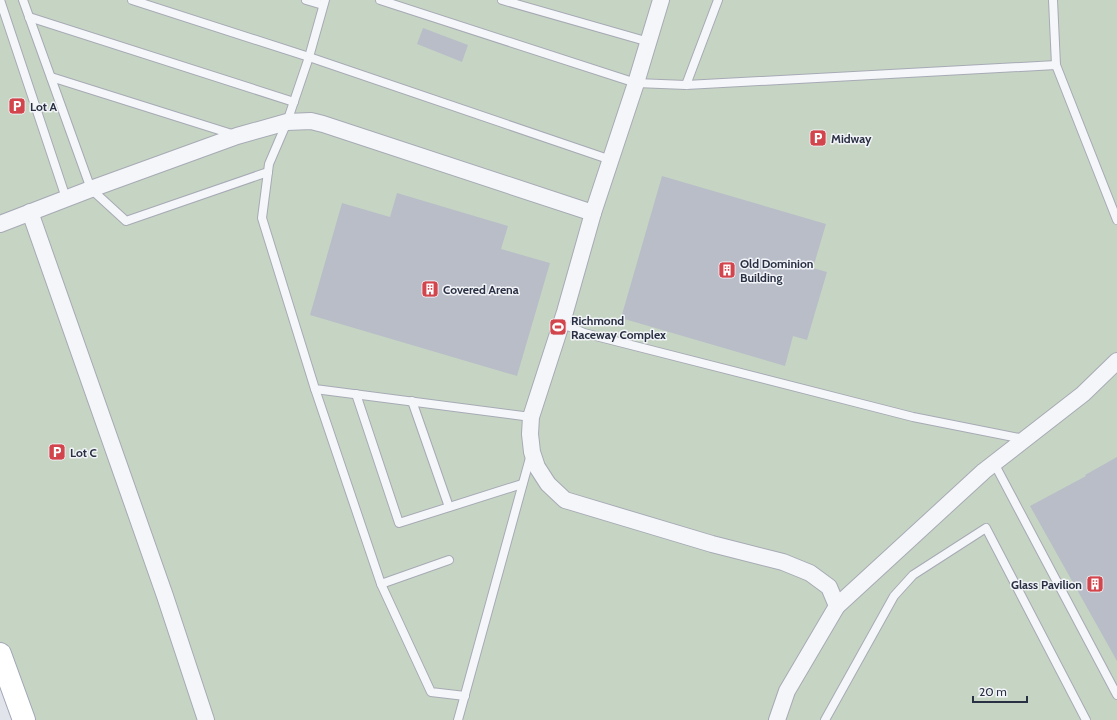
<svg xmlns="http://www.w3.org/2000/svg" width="1117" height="720" viewBox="0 0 1117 720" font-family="Cabin,sans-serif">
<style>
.green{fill:#c6d5c3}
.building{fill:#b9bdc8}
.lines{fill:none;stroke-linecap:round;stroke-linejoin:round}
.lane-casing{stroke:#a7aab5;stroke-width:10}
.street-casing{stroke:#a7aab5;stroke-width:18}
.primary-casing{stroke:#a1a7b7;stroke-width:24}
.lane{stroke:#f5f6f9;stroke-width:8}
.street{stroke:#f5f6f9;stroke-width:16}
.primary{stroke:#fff;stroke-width:22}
.labels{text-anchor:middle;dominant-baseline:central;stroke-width:3;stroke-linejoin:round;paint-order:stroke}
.poi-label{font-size:12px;font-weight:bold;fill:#293043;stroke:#f2f4f8;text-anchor:start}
</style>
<rect width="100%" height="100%" fill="#e2e4eb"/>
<path class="green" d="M 0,0 L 1117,0 L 1117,720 L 24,720 L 0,654 Z"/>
<g class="building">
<path d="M 423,28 L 468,45 L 462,62 L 417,44 Z"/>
<path d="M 662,176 L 826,224 L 813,268 L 827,272 L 807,340 L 793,336 L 785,366 L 621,318 Z"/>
<path d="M 397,193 L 508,226 L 501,249 L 550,263 L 517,376 L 310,315 L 342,203 L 390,217 Z"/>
<path d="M 1117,457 L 1117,661 L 1030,506 L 1086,476 L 1085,475 Z"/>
</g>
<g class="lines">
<g class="lane-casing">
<g id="lane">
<path d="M 0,0 L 66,198"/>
<path d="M 23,0 L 91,189 L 126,221 L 268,172"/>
<path d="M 132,0 L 309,57 L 611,160"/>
<path d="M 306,0 L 323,5"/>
<path d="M 325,0 L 309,57 L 287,122 L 269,164 L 262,218 L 315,389 L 531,417"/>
<path d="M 380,0 L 636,83 L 686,85 L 1056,65"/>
<path d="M 502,0 L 649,42"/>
<path d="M 1053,0 L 1056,65 L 1117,220"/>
<path d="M 29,17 L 294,102"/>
<path d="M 51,77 L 235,135"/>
<path d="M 686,85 L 718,0"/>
<path d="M 561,323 L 584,333 L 913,417 L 1024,439"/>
<path d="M 315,389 L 381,584 L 449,560"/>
<path d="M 356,394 L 399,523 L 522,484"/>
<path d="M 412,401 L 449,507"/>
<path d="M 994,463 L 1117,695"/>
<path d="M 381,584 L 431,692 L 465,696"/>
<path d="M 458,720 L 531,454"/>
<path d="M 825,720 L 894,596 L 913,575 L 986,528 L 1086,720"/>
</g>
</g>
<g class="street-casing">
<g id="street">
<path d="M 661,0 L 636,83 L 593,213 L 565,312 L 531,417 L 530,434 L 532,452 L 537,467 L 548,484 L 565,500 L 712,544 L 783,562 L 810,573 L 829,587 L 837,606"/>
<path d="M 30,212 L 165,596 L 206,720"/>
<path d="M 0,224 L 91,189 L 237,136 L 287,122 L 311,121 L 323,124 L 593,213"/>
<path d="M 777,720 L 787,691 L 837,606 L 984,471 L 1083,394 L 1117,361"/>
</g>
</g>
<g class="primary-casing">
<path id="primary" d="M 0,654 L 24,720"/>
</g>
<use href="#lane" class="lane"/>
<use href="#street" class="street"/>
<use href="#primary" class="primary"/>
</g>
<defs>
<g id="parking-square" transform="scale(0.9)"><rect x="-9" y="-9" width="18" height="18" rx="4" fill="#d2454c" stroke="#f2f4f8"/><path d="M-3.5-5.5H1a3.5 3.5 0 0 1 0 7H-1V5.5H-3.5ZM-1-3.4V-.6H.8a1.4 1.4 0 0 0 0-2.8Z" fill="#fff"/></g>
<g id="building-square" transform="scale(0.9)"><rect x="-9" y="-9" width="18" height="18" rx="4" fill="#d2454c" stroke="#f2f4f8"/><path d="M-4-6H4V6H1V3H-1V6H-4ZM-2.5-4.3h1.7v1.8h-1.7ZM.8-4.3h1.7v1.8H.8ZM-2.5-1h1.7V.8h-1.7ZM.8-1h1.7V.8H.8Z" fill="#fff"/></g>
<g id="stadium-square" transform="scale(0.9)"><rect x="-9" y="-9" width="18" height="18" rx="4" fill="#d2454c" stroke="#f2f4f8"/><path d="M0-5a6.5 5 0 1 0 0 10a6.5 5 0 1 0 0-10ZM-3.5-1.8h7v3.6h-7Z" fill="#fff"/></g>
</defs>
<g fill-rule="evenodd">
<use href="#parking-square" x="17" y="106"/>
<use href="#parking-square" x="818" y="138"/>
<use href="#building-square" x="727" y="270"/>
<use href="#building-square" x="430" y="289"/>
<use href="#stadium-square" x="558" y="327"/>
<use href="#parking-square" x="57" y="452"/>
<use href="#building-square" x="1095" y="584"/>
</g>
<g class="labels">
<g class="poi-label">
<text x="30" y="106">Lot A</text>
<text x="831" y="138">Midway</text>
<text x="740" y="263">Old Dominion<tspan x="740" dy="14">Building</tspan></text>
<text x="443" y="289">Covered Arena</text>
<text x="571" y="320">Richmond<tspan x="571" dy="14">Raceway Complex</tspan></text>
<text x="70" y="452">Lot C</text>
<text x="1082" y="584" text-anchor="end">Glass Pavilion</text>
</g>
</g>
<path d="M973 696v6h54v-6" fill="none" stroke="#293043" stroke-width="2"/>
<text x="979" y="696" font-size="12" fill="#293043" stroke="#f2f4f8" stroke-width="3" paint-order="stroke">20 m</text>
</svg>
